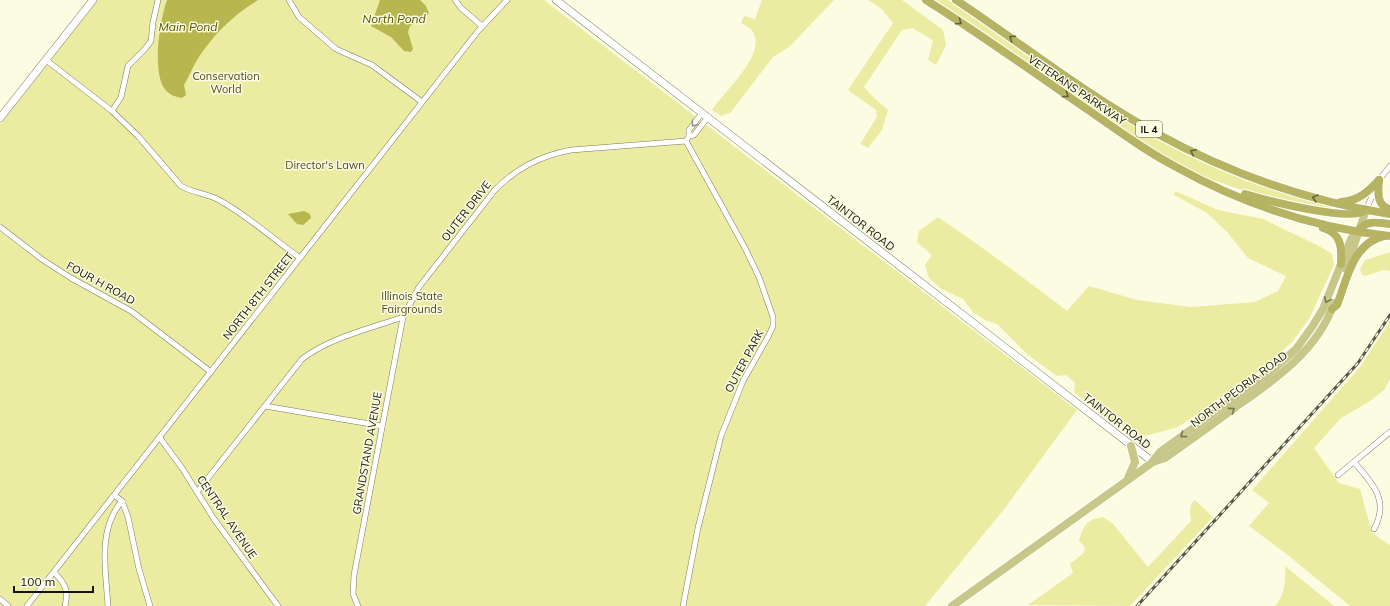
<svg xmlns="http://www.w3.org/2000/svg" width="1390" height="606" viewBox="0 0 1390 606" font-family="Mulish,sans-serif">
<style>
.green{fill:#ebeca2}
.water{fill:#b7b64f}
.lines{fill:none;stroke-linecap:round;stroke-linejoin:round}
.minor-casing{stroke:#7a7a63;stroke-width:6}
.secondary-casing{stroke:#7a7a63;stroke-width:8}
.primary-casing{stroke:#fff;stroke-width:10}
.trunk-casing{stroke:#fff;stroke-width:10}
.minor{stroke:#fff;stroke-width:5}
.secondary{stroke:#fff;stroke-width:7}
.primary{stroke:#c8c78a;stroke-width:8}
.trunk{stroke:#b6b463;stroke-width:8}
.rail-casing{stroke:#575749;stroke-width:3}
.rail{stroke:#fbfce2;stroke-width:1.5;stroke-dasharray:4.5;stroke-linecap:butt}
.oneway{stroke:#646436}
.oneway2{stroke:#959591}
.oneway3{stroke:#777650}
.labels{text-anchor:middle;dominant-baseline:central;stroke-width:3;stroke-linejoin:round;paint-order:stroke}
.shield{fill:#fbfce2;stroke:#59594b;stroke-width:1}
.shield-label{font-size:10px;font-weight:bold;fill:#13130a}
.park-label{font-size:11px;fill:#4c4b21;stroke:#fbfce2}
.street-label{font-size:11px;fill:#13130a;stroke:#fbfce2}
.water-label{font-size:12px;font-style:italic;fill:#565401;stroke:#fbfce2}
</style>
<rect width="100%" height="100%" fill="#fbfce2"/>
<g class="green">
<path d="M 98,0 L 544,0 L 1077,410 L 1005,508 L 925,606 L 0,606 L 0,124 Z"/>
<path d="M 762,0 L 834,0 L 789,47 L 773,57 L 731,112 L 721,116 L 712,110 C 723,92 767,55 753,32 C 751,29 745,25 741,23 L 744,16 L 755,19 Z"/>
<path d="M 868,0 L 902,0 L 943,30 L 946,45 L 936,65 L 928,60 L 933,40 L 912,28 L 902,30 L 864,87 L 872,96 L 888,110 L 882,130 L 868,148 L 860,144 L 877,117 L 876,110 L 848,90 L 893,23 L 882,9 Z"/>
<path d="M 934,0 L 948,0 C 1022,50 1094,106 1174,148 C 1224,174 1278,193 1332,207 L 1332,209 L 1245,191 L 1210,179 L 1190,170 L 1148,146 Z"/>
<path d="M 1175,191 L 1218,210 L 1263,219 L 1319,246 L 1332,254 L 1334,265 L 1309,319 L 1292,342 L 1264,368 L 1178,427 L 1145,436 L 1105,417 L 1074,392 L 1075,383 L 1066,375 L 1057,376 L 1028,355 L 997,324 L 985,320 L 973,312 L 963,299 L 940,288 L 929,278 L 925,265 L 932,255 L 917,242 L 919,231 L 938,217 C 982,247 1024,278 1067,311 L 1089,286 L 1137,300 L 1191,307 L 1255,302 L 1278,291 L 1286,276 L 1248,258 L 1228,233 L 1207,213 L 1174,195 Z"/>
<path d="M 1390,252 L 1390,271 L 1383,270 L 1365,276 L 1362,275 L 1360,269 L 1365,260 Z"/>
<path d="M 1390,321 L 1390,379 L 1384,390 L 1370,401 L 1341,418 L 1314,448 L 1339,483 L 1360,489 L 1372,533 L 1390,545 L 1390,606 L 1350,606 L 1289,556 L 1249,526 L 1269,503 L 1252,490 L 1360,367 Z"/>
<path d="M 1195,500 L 1213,517 L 1130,606 L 1028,605 L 1073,573 L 1070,564 L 1084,553 L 1085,548 L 1079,540 C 1084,524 1087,520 1103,517 L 1113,524 L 1148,567 L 1191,521 C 1190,513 1188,505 1195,500 Z"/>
<path d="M 1285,566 L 1334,606 L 1275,606 C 1285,596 1286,579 1285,566 Z"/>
</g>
<g class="water">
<path d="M 167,0 L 258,0 C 234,14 211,37 197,60 C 192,68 189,77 184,85 L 186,95 L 182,98 C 175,97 168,94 164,88 C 152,69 160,20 167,0 Z"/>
<path d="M 380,0 L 420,0 L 426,6 L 429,13 L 422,20 L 410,26 L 408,32 L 413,49 L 411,52 L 404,51 L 391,37 L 371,26 Z"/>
<path d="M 304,211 L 310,214 L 311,218 L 303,225 L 297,224 L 288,214 Z"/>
</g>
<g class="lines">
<g class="minor-casing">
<g id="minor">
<path d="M 289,0 L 299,17 L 336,49 L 372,65 L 422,102"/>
<path d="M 455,0 L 461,8 L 482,26"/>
<path d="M 46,60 L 112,111 L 138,136 L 181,186 C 193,193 206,193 219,200 C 247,215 273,239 300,258"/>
<path d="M 112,111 L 121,97 L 128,66 L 144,50 L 151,41 L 153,22 L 158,0"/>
<path d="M 689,136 L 689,130 L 702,113"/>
<path d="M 1366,210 L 1379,180 L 1390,166"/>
<path d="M 0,227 L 43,260 L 71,278 L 131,311 L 211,372"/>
<path d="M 265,406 L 382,426"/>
<path d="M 160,438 L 182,468 L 214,519 L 278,606"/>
<path d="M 1354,462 C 1372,483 1390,500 1374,529"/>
<path d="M 1338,475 L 1390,432"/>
<path d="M 197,492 L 302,359 C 331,337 369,329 403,317"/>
<path d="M 114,495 L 122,501 L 128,517 L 139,569 L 150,606"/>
<path d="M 54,572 C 65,584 69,589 65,606"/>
<path d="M 0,599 L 8,606"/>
<path d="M 27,606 L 478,31 L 507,0"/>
<path d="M 108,606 C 106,571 97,530 122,501"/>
<path d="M 358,606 L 353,594 L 354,575 L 403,317 L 419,287 L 494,191 C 516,168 540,156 571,150 L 686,141 L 689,136 L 694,135 L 708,117"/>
<path d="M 683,606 L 698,528 L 721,436 L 743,381 L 769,335 L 773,326 L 773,317 L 759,277 L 745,248 L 686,141"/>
</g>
</g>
<g class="secondary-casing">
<g id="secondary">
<path d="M 556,0 L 1153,462"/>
<path d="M 0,118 L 93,0"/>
</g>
</g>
<g class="primary-casing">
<g id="primary">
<path d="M 1346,269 L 1366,210"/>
<path d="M 1153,461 L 1160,452 L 1267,375 L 1296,349 L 1312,327 L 1323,309 L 1351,239 L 1358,231"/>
<path d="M 1128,478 L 1135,462 L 1131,446"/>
<path d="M 952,606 L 1153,462 L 1165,458 C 1189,441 1213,424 1237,406 C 1276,379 1318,350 1334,303"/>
</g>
</g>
<g class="trunk-casing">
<g id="trunk">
<path d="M 926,0 C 984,36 1038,76 1094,114 C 1121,133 1149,153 1178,168 C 1243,204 1316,228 1390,236"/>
<path d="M 956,0 C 1022,44 1085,94 1154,132 C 1228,173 1307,201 1390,214"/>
<path d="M 1379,180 C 1378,191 1376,206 1390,209"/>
<path d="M 1245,194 C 1265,200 1353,223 1366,210"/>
<path d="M 1341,202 C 1358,201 1368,192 1379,180"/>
<path d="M 1323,228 C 1341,233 1342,247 1341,264"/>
<path d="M 1358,231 C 1367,219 1377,223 1390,224"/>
<path d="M 1332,309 L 1337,305 C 1347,279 1353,243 1384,236"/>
</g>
</g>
<use href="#minor" class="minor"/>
<use href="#secondary" class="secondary"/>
<use href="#primary" class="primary"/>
<use href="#trunk" class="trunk"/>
<g class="rail-casing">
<path id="rail" d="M 1137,606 L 1358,363 L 1390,315"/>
</g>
<use href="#rail" class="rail"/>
</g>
<defs><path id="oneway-chevron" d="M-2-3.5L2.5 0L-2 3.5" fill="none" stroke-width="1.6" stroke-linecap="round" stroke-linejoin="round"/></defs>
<g class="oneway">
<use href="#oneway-chevron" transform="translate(959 22) rotate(34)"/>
<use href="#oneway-chevron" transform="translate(1012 38) rotate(-146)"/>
<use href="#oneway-chevron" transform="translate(1066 95) rotate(34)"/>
<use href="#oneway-chevron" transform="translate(1193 152) rotate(-154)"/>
<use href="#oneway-chevron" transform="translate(1315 198) rotate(-165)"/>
</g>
<use class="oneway2" href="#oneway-chevron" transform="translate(694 124) rotate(127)"/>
<g class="oneway3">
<use href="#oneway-chevron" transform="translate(1327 300) rotate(114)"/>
<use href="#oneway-chevron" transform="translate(1232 410) rotate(-36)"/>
<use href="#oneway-chevron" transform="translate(1183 435) rotate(144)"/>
</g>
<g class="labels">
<rect class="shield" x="1136" y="121" width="26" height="16" rx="3"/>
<g class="shield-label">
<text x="1149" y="129">IL 4</text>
</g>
<g class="park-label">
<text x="226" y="76">Conservation<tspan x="226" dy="13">World</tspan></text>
<text x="325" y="165">Director's Lawn</text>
<text x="412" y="296">Illinois State<tspan x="412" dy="13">Fairgrounds</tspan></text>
</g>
<g class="street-label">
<text transform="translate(1077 90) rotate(34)">VETERANS PARKWAY</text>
<text transform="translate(466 211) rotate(-52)">OUTER DRIVE</text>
<text transform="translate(861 223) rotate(38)">TAINTOR ROAD</text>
<text transform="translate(101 283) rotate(29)">FOUR H ROAD</text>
<text transform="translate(258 296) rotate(-52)">NORTH 8TH STREET</text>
<text transform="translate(744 361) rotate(-62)">OUTER PARK</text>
<text transform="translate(1239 389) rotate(-37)">NORTH PEORIA ROAD</text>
<text transform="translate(1117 421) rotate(38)">TAINTOR ROAD</text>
<text transform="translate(367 453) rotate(-80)">GRANDSTAND AVENUE</text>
<text transform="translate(227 517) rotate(56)">CENTRAL AVENUE</text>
</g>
<g class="water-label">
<text x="394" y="18">North Pond</text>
<text x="188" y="26">Main Pond</text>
</g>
</g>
<path d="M14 586v6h79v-6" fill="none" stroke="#13130a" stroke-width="2"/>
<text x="20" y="586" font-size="12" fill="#13130a" stroke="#fbfce2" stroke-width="3" paint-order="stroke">100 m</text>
</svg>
